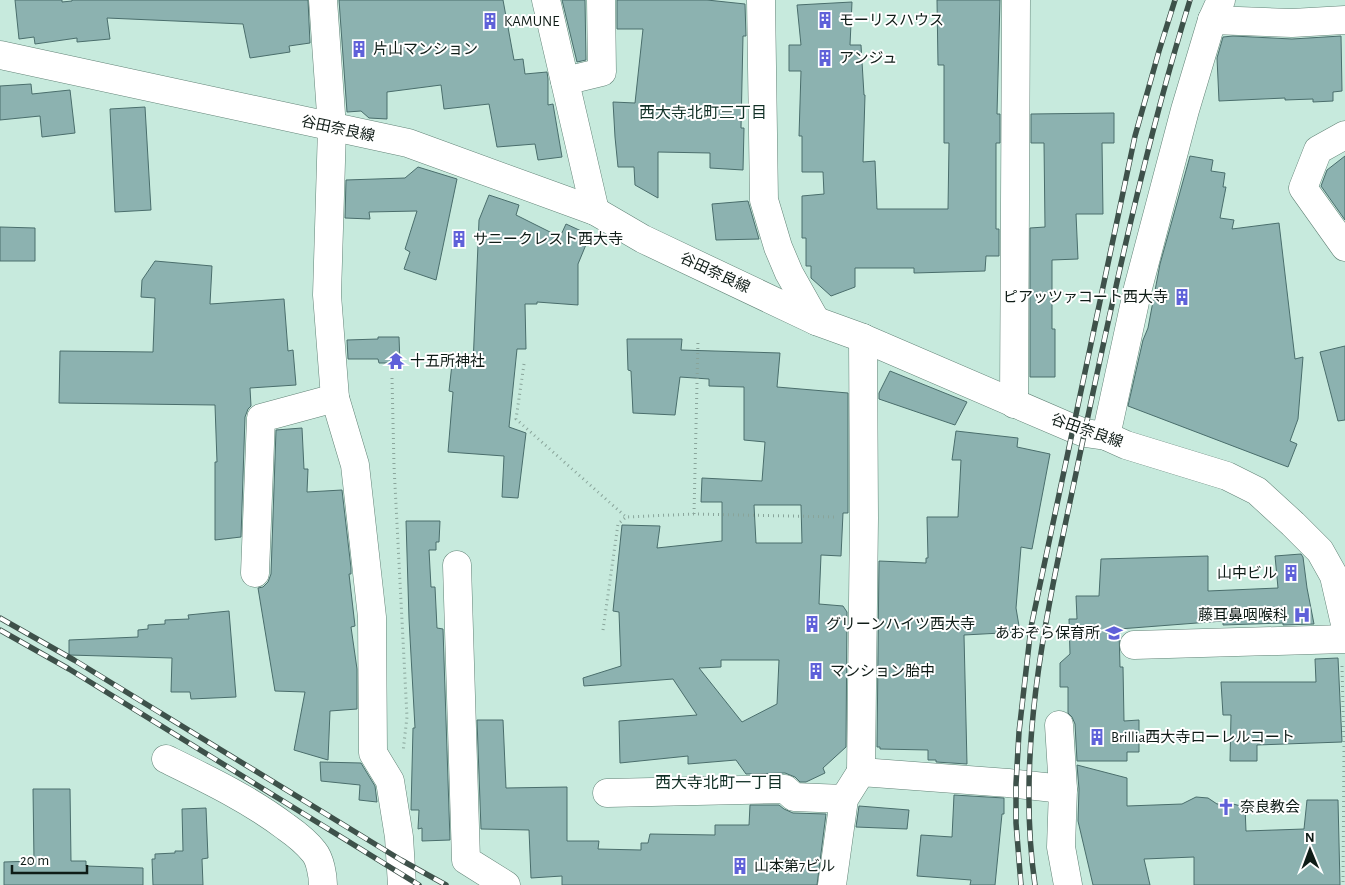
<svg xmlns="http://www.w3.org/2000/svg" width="1345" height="885" viewBox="0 0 1345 885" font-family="'Alegreya Sans','Noto Sans JP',sans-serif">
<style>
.building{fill:#8cb2b0;stroke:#4a6e6c;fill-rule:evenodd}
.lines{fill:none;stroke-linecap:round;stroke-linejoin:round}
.minor-casing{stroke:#628377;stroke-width:29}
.major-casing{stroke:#628377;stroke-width:29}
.path{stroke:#89a49a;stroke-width:3;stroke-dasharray:1 4;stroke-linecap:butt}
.minor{stroke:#fff;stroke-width:28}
.major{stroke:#fff;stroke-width:28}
.rail-casing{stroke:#3e514a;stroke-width:5.5}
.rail{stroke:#fff;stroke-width:4;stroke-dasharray:11;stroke-linecap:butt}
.labels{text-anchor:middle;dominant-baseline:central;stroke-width:4;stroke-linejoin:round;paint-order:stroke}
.poi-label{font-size:15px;fill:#0f1c17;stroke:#fff;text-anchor:start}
.street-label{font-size:15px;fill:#0f1c17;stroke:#fff}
.neighbourhood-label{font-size:16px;fill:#113026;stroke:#fff}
</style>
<rect width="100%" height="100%" fill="#c7eadd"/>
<g class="building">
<path d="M 15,0 L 62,0 L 62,2 L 72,1 L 72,0 L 308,0 L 310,43 L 289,46 L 290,52 L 250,58 L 243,24 L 107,18 L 110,39 L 77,42 L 77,38 L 35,44 L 34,37 L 19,39 Z"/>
<path d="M 339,0 L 503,0 L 514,60 L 523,59 L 525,74 L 547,72 L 548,79 L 548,105 L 553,104 L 562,157 L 538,160 L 535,144 L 497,147 L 489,104 L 444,109 L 441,85 L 387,92 L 387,119 L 369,118 L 361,111 L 347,112 Z"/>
<path d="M 562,0 L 585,0 L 586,60 L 577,62 Z"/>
<path d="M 617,0 L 707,0 L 745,4 L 746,36 L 743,36 L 741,128 L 744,128 L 743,170 L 710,168 L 710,153 L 658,152 L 658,198 L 635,185 L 634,167 L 618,167 L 615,137 L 613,102 L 635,103 L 643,29 L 617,29 Z"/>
<path d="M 937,0 L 1000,0 L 997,114 L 1000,114 L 1000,143 L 996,143 L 996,229 L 999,229 L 999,256 L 986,256 L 985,271 L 914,273 L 914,268 L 855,268 L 855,287 L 831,296 L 811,278 L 811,266 L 806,266 L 806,238 L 802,238 L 802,196 L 824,194 L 823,172 L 802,172 L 802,136 L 799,136 L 801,71 L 789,71 L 789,45 L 801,45 L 797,5 L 852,2 L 850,45 L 861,45 L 864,95 L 865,95 L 863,162 L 875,161 L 877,209 L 948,209 L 949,143 L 944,143 L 944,65 L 938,65 Z"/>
<path d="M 1233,36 L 1292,39 L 1341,36 L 1342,91 L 1333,92 L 1333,101 L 1313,102 L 1313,99 L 1285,100 L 1285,98 L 1219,101 L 1217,58 L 1223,37 Z"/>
<path d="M 31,84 L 32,94 L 70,90 L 75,133 L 42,137 L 40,116 L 0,120 L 0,86 Z"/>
<path d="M 145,107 L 151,210 L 115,212 L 110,109 Z"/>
<path d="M 1114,113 L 1114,143 L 1102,143 L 1103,214 L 1076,214 L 1078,259 L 1052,260 L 1052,329 L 1055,329 L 1055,377 L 1030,377 L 1030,228 L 1045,227 L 1044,143 L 1031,143 L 1031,114 Z"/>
<path d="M 1190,156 L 1213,160 L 1211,171 L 1225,173 L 1223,187 L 1226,187 L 1220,218 L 1234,220 L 1232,229 L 1279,223 L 1295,359 L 1303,357 L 1298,419 L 1290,441 L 1297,444 L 1288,467 L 1128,406 L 1143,340 L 1148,328 L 1160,264 Z"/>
<path d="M 1345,156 L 1345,220 L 1321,186 L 1327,170 Z"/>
<path d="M 418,167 L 457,179 L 436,280 L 404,269 L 410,252 L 405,249 L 417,211 L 369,212 L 370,219 L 345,218 L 346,180 L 405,178 Z"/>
<path d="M 489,195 L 519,205 L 516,215 L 560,237 L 566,224 L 590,235 L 578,264 L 578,305 L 537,302 L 537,304 L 525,304 L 526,349 L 517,349 L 509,427 L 526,433 L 518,498 L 502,497 L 504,456 L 448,452 L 453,392 L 449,391 L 452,364 L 473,365 L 479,220 Z"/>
<path d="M 748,201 L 759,239 L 716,240 L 712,204 Z"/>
<path d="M 0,227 L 35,228 L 35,261 L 0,261 Z"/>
<path d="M 155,261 L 212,266 L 210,304 L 284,299 L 288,351 L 293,350 L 296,385 L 250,388 L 251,406 L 248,409 L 245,417 L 241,537 L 215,540 L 215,462 L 217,462 L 215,405 L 59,403 L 60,351 L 153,352 L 155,298 L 141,297 L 142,280 Z"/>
<path d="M 378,337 L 399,337 L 400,363 L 379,363 L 378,359 L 348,359 L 347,340 L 378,339 Z"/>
<path d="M 627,339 L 682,339 L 681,350 L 780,353 L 777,387 L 848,393 L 848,513 L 843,513 L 841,556 L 821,555 L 819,604 L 843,606 L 847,612 L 846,747 L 823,768 L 825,773 L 806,782 L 800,782 L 795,777 L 785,773 L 746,774 L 736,760 L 688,764 L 688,756 L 620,763 L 619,721 L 697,715 L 673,679 L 584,686 L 583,678 L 621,666 L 619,612 L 613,611 L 622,525 L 660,526 L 657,548 L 722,541 L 722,502 L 701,502 L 702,478 L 762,481 L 765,442 L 744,440 L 744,387 L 709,386 L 709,379 L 680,377 L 675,415 L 633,413 L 631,371 L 628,370 ZM 754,505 L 801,505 L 802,543 L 756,543 ZM 721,660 L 779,660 L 777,704 L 742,722 L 699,668 L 721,667 Z"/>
<path d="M 1345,346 L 1345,420 L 1338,421 L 1320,352 Z"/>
<path d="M 890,371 L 967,402 L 955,425 L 879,399 L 879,393 Z"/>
<path d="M 302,428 L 304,469 L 308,469 L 307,492 L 342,490 L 351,568 L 351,574 L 349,574 L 355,626 L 351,627 L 357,669 L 357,709 L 330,711 L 328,760 L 294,750 L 305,692 L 275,691 L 258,588 L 263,587 L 268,582 L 271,574 L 276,430 Z"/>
<path d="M 956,431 L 1018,438 L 1017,447 L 1050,454 L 1032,549 L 1021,547 L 1016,608 L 1020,632 L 964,635 L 967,764 L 936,762 L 936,760 L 928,760 L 928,750 L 880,749 L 880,747 L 877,747 L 879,561 L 926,563 L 926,558 L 928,558 L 927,517 L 958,517 L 961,460 L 952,460 Z"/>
<path d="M 406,521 L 440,521 L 439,542 L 436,542 L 436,550 L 429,550 L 431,587 L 435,587 L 437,628 L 443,629 L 450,840 L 422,841 L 422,828 L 418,829 L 419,810 L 411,810 L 413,728 L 415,728 L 409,619 Z"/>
<path d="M 1301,554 L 1303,557 L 1307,588 L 1314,624 L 1283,625 L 1283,623 L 1223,625 L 1223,621 L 1119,629 L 1120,667 L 1123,667 L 1124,721 L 1139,720 L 1139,752 L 1127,752 L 1127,761 L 1077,761 L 1075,724 L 1072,717 L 1068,713 L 1068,687 L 1060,687 L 1060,663 L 1070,654 L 1069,619 L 1077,619 L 1076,596 L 1099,596 L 1101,559 L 1208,556 L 1208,591 L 1278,588 L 1275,556 Z"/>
<path d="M 229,611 L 236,697 L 191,699 L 190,692 L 171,692 L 172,658 L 69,655 L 69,640 L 138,637 L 138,630 L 148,629 L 148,625 L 165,624 L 165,620 L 189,619 L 188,615 Z"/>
<path d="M 1338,658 L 1342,742 L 1257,745 L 1257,761 L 1230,761 L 1231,715 L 1223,715 L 1221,682 L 1316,682 L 1315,659 Z"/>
<path d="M 477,720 L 503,720 L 506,788 L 567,787 L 567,841 L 599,841 L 598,849 L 641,850 L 641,843 L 648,843 L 650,834 L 715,835 L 715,825 L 749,825 L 750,805 L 779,805 L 784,809 L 793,813 L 826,814 L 817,885 L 562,885 L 562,876 L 531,878 L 529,830 L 481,829 Z"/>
<path d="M 320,762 L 361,763 L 375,786 L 377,802 L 359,800 L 360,785 L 321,781 Z"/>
<path d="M 1077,765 L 1127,778 L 1127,806 L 1182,804 L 1196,797 L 1208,798 L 1217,804 L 1229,803 L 1245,807 L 1246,831 L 1304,829 L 1307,800 L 1338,800 L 1340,885 L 1194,885 L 1194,857 L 1144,859 L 1150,885 L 1093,885 L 1078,821 L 1079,789 Z"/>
<path d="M 33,789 L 70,789 L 71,861 L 86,861 L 86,866 L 143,868 L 143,885 L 4,885 L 4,862 L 34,861 Z"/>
<path d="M 954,795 L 1004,798 L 1004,814 L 1002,814 L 995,885 L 970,885 L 971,880 L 917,876 L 921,835 L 952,837 Z"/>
<path d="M 859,806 L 909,810 L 907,829 L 856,827 Z"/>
<path d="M 206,808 L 208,858 L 202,859 L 203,885 L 153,885 L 152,859 L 155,859 L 155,854 L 175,853 L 175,851 L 183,851 L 182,809 Z"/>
</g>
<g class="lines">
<g class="minor-casing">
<g id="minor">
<path d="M 323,0 L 332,128 L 327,295 L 335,398 L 355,465 L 372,617 L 373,753 L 390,781 L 399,837 L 402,885"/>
<path d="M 546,0 L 595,211"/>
<path d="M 761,0 L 764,200 L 778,247 L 789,273 L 816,321"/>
<path d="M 1212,20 L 1292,23 L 1345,20"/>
<path d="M 565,81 L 602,72 L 601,0"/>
<path d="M 1345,135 L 1318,150 L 1303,188 L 1345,247"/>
<path d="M 1014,404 L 1016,0"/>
<path d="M 1106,436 L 1138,288 L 1185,110 L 1212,20 L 1221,0"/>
<path d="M 457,565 L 466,860 L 506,885"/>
<path d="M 255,573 L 261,418 L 335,398"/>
<path d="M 1134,645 L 1345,639"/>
<path d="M 1059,725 L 1063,789 L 1061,847 L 1068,885"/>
<path d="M 166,759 C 207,779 249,799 286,827 C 296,834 307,843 314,852 C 320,859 323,876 323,885"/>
<path d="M 861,772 L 864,518 L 863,338"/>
<path d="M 607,793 L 785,789 L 794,797 L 844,799"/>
<path d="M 832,885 L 844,799 L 861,772 L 1008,783 L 1063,789"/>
</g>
</g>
<g class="major-casing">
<path id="major" d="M 0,55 L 408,143 L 595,211 L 643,239 L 816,321 L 863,338 L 1072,428 L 1085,433 L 1106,436 L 1126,445 L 1227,476 L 1257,491 L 1293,524 L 1320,551 L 1334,576 L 1345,624"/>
</g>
<g class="path">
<path d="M 524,364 L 516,419 L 626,517 L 694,514 L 838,517"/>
<path d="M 392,378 L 394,466 L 407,717 L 403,752"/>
<path d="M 694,514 L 698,340"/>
<path d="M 603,630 L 618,524 L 626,517"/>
<path d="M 1342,666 L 1344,748 L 1343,885"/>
</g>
<use href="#minor" class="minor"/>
<use href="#major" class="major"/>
<g class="rail-casing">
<g id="rail">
<path d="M 0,618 L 74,660 L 401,860 L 446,885"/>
<path d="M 0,630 L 69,669 L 419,885"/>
<path d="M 1021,885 L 1016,823 L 1016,784 L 1019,732 L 1031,627 L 1135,136 L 1159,51 L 1175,0"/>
<path d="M 1035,885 C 1014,740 1051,595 1080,454 C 1112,302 1144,149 1190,0"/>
</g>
</g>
<use href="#rail" class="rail"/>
</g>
<defs>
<g id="building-bare" transform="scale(1.35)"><path d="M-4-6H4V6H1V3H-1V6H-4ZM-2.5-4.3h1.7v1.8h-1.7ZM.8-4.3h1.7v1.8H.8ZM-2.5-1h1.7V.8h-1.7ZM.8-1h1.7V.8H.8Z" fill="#5f61d9" stroke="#fff" stroke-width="2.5" paint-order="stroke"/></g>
<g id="temple-bare" transform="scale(1.35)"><path d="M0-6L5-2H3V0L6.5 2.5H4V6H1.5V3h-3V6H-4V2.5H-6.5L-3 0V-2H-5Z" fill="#5f61d9" stroke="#fff" stroke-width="2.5" paint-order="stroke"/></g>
<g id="hospital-bare" transform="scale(1.35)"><path d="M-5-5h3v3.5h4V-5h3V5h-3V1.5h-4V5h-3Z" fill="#5f61d9" stroke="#fff" stroke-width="2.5" paint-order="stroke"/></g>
<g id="school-bare" transform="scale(1.35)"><path d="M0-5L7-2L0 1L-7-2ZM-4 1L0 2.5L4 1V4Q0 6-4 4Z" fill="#5f61d9" stroke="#fff" stroke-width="2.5" paint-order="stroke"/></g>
<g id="church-bare" transform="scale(1.35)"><path d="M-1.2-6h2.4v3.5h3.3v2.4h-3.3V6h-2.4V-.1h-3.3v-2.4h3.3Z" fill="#5f61d9" stroke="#fff" stroke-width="2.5" paint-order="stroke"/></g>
</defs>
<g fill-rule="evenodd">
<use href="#building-bare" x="825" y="20"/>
<use href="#building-bare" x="490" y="21"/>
<use href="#building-bare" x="359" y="49"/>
<use href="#building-bare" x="825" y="58"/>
<use href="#building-bare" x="459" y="239"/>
<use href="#building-bare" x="1182" y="297"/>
<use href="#temple-bare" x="396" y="361"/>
<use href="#building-bare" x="1291" y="573"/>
<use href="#hospital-bare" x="1302" y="615"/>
<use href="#building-bare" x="812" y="624"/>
<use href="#school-bare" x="1114" y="633"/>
<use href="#building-bare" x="816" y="671"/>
<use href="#building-bare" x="1097" y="737"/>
<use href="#church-bare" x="1226" y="807"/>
<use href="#building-bare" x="740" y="866"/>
</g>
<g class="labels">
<g class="poi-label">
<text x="839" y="20">モーリスハウス</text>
<text x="504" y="21">KAMUNE</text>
<text x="373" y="49">片山マンション</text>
<text x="839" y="58">アンジュ</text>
<text x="473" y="239">サニークレスト西大寺</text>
<text x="1168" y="297" text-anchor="end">ピアッツァコート西大寺</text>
<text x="410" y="361">十五所神社</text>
<text x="1277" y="573" text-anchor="end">山中ビル</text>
<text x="1288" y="615" text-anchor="end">藤耳鼻咽喉科</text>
<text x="826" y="624">グリーンハイツ西大寺</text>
<text x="1100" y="633" text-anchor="end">あおぞら保育所</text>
<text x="830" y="671">マンション胎中</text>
<text x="1111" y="737">Brillia西大寺ローレルコート</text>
<text x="1240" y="807">奈良教会</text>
<text x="754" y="866">山本第7ビル</text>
</g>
<g class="street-label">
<text transform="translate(338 129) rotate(12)">谷田奈良線</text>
<text transform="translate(715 273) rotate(25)">谷田奈良線</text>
<text transform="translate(1087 431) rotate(19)">谷田奈良線</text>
</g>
<g class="neighbourhood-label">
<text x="703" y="113">西大寺北町三丁目</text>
<text x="719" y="783">西大寺北町一丁目</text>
</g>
</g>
<g transform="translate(1310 850) rotate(359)" stroke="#ffffff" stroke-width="4" paint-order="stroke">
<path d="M0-4L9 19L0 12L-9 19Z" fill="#0f1c17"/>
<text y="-8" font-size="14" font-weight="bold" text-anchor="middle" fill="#0f1c17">N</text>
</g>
<path d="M12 865v8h75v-8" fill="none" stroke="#0f1c17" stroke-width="2.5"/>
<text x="20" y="865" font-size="15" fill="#0f1c17" stroke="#ffffff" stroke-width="4" paint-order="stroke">20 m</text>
</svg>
